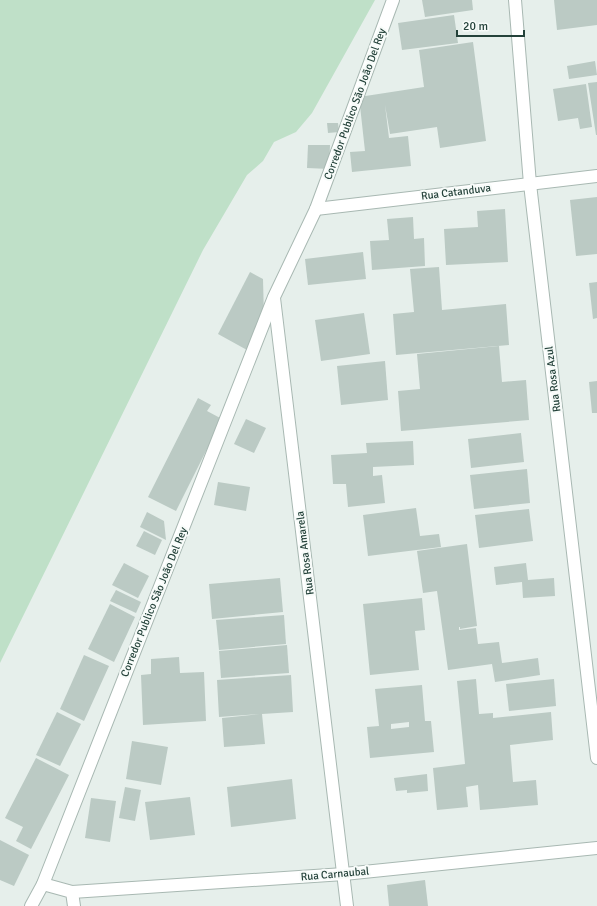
<svg xmlns="http://www.w3.org/2000/svg" width="597" height="906" viewBox="0 0 597 906" font-family="Signika,sans-serif">
<style>
.green{fill:#bfe0c8}
.building{fill:#bbcac4;fill-rule:evenodd}
.lines{fill:none;stroke-linecap:round;stroke-linejoin:round}
.street-casing{stroke:#a8b8b2;stroke-width:14}
.street{stroke:#fff;stroke-width:12}
.labels{text-anchor:middle;dominant-baseline:central;stroke-width:4;stroke-linejoin:round;paint-order:stroke}
.street-label{font-size:11px;fill:#24423a;stroke:#f7fbf9}
</style>
<rect width="100%" height="100%" fill="#e6efeb"/>
<path class="green" d="M 0,0 L 375,0 L 312,113 L 296,132 L 274,142 L 263,161 L 247,175 L 203,250 L 0,663 Z"/>
<g class="building">
<path d="M 422,0 L 472,0 L 473,10 L 425,17 Z"/>
<path d="M 554,0 L 597,0 L 597,25 L 557,30 Z"/>
<path d="M 454,15 L 458,43 L 402,50 L 398,23 Z"/>
<path d="M 473,42 L 486,141 L 440,148 L 437,127 L 390,134 L 385,105 L 389,138 L 408,136 L 411,166 L 352,172 L 350,152 L 365,151 L 359,97 L 424,87 L 419,50 Z"/>
<path d="M 595,61 L 597,75 L 569,79 L 567,66 Z"/>
<path d="M 597,82 L 597,135 L 596,135 L 588,83 Z"/>
<path d="M 586,84 L 592,127 L 580,129 L 578,118 L 558,121 L 553,89 Z"/>
<path d="M 327,123 L 338,123 L 339,132 L 328,133 Z"/>
<path d="M 308,145 L 330,145 L 329,169 L 307,168 Z"/>
<path d="M 597,197 L 597,254 L 576,256 L 570,200 Z"/>
<path d="M 505,209 L 508,262 L 446,265 L 444,229 L 478,227 L 477,211 Z"/>
<path d="M 413,217 L 414,239 L 424,238 L 425,266 L 372,270 L 370,241 L 389,240 L 387,219 Z"/>
<path d="M 363,252 L 366,279 L 308,285 L 305,259 Z"/>
<path d="M 439,267 L 442,310 L 506,304 L 509,345 L 396,355 L 393,314 L 414,312 L 410,269 Z"/>
<path d="M 250,272 L 263,279 L 264,318 L 247,350 L 218,334 Z"/>
<path d="M 597,282 L 597,318 L 593,319 L 589,283 Z"/>
<path d="M 364,313 L 370,354 L 321,361 L 315,320 Z"/>
<path d="M 499,346 L 502,382 L 526,380 L 529,420 L 401,431 L 398,391 L 420,389 L 417,354 Z"/>
<path d="M 385,361 L 388,400 L 341,405 L 337,366 Z"/>
<path d="M 597,381 L 597,413 L 592,413 L 589,382 Z"/>
<path d="M 198,398 L 211,405 L 207,411 L 222,419 L 176,511 L 148,497 Z"/>
<path d="M 246,419 L 266,428 L 254,453 L 234,444 Z"/>
<path d="M 521,433 L 524,462 L 471,468 L 468,439 Z"/>
<path d="M 413,441 L 414,465 L 373,467 L 373,476 L 382,475 L 385,503 L 348,507 L 346,484 L 333,484 L 331,455 L 367,453 L 366,443 Z"/>
<path d="M 527,469 L 530,503 L 474,509 L 470,475 Z"/>
<path d="M 218,482 L 250,487 L 246,511 L 214,505 Z"/>
<path d="M 416,508 L 420,536 L 439,534 L 441,547 L 368,556 L 363,515 Z"/>
<path d="M 529,509 L 533,541 L 479,548 L 475,515 Z"/>
<path d="M 147,512 L 164,521 L 166,540 L 140,527 Z"/>
<path d="M 144,531 L 162,540 L 155,555 L 136,546 Z"/>
<path d="M 467,544 L 477,626 L 460,629 L 460,627 L 459,627 L 459,630 L 476,628 L 478,644 L 499,642 L 502,663 L 538,658 L 540,675 L 495,682 L 492,664 L 448,670 L 437,591 L 423,593 L 417,551 Z"/>
<path d="M 124,563 L 149,576 L 138,598 L 112,585 Z"/>
<path d="M 526,563 L 528,580 L 554,578 L 555,596 L 523,598 L 522,582 L 496,585 L 494,567 Z"/>
<path d="M 280,578 L 283,612 L 212,619 L 209,584 Z"/>
<path d="M 116,590 L 141,602 L 136,613 L 110,601 Z"/>
<path d="M 422,598 L 425,630 L 415,631 L 419,670 L 370,675 L 363,604 Z"/>
<path d="M 110,604 L 135,617 L 114,662 L 88,649 Z"/>
<path d="M 284,615 L 286,644 L 219,650 L 216,620 Z"/>
<path d="M 287,645 L 289,673 L 221,678 L 219,651 Z"/>
<path d="M 84,655 L 109,666 L 84,721 L 60,709 Z"/>
<path d="M 179,657 L 180,673 L 204,672 L 206,721 L 143,725 L 141,675 L 151,674 L 151,659 Z"/>
<path d="M 291,675 L 293,712 L 262,714 L 265,744 L 224,747 L 222,718 L 260,714 L 219,717 L 217,680 Z"/>
<path d="M 476,679 L 479,714 L 493,713 L 493,718 L 551,712 L 553,740 L 510,745 L 513,782 L 536,780 L 538,805 L 480,810 L 478,785 L 466,787 L 468,807 L 437,810 L 433,768 L 465,764 L 457,681 Z"/>
<path d="M 554,679 L 556,706 L 509,711 L 506,684 Z"/>
<path d="M 422,685 L 425,721 L 431,721 L 434,752 L 370,758 L 367,727 L 379,726 L 375,689 ZM 409,722 L 409,727 L 391,729 L 391,724 Z"/>
<path d="M 57,712 L 81,724 L 60,766 L 36,755 Z"/>
<path d="M 132,741 L 168,747 L 161,785 L 126,779 Z"/>
<path d="M 36,758 L 69,775 L 31,849 L 16,841 L 23,827 L 5,818 Z"/>
<path d="M 427,774 L 428,791 L 407,793 L 407,790 L 396,791 L 394,778 Z"/>
<path d="M 292,779 L 296,819 L 231,827 L 227,787 Z"/>
<path d="M 125,787 L 141,790 L 135,821 L 119,818 Z"/>
<path d="M 190,797 L 195,835 L 150,840 L 145,802 Z"/>
<path d="M 91,798 L 116,801 L 110,842 L 85,838 Z"/>
<path d="M 0,840 L 29,855 L 14,886 L 0,880 Z"/>
<path d="M 425,880 L 428,906 L 389,906 L 387,885 Z"/>
</g>
<g class="lines">
<g class="street-casing">
<g id="street">
<path d="M 515,0 L 530,184 L 597,758"/>
<path d="M 316,209 L 597,176"/>
<path d="M 274,298 L 347,906"/>
<path d="M 43,884 L 72,892 L 74,906"/>
<path d="M 72,892 L 344,874 L 597,848"/>
<path d="M 31,906 L 43,884 L 274,297 L 316,209 L 393,0"/>
</g>
</g>
<use href="#street" class="street"/>
</g>
<g class="labels">
<g class="street-label">
<text transform="translate(355 104) rotate(-70)">Corredor Publico São João Del Rey</text>
<text transform="translate(456 192) rotate(-7)">Rua Catanduva</text>
<text transform="translate(553 379) rotate(-97)">Rua Rosa Azul</text>
<text transform="translate(305 553) rotate(-97)">Rua Rosa Amarela</text>
<text transform="translate(154 602) rotate(-68)">Corredor Publico São João Del Rey</text>
<text transform="translate(335 874) rotate(-5)">Rua Carnaubal</text>
</g>
</g>
<path d="M457 30v6h67v-6" fill="none" stroke="#24423a" stroke-width="2"/>
<text x="463" y="30" font-size="12" fill="#24423a" stroke="#f7fbf9" stroke-width="3" paint-order="stroke">20 m</text>
</svg>
